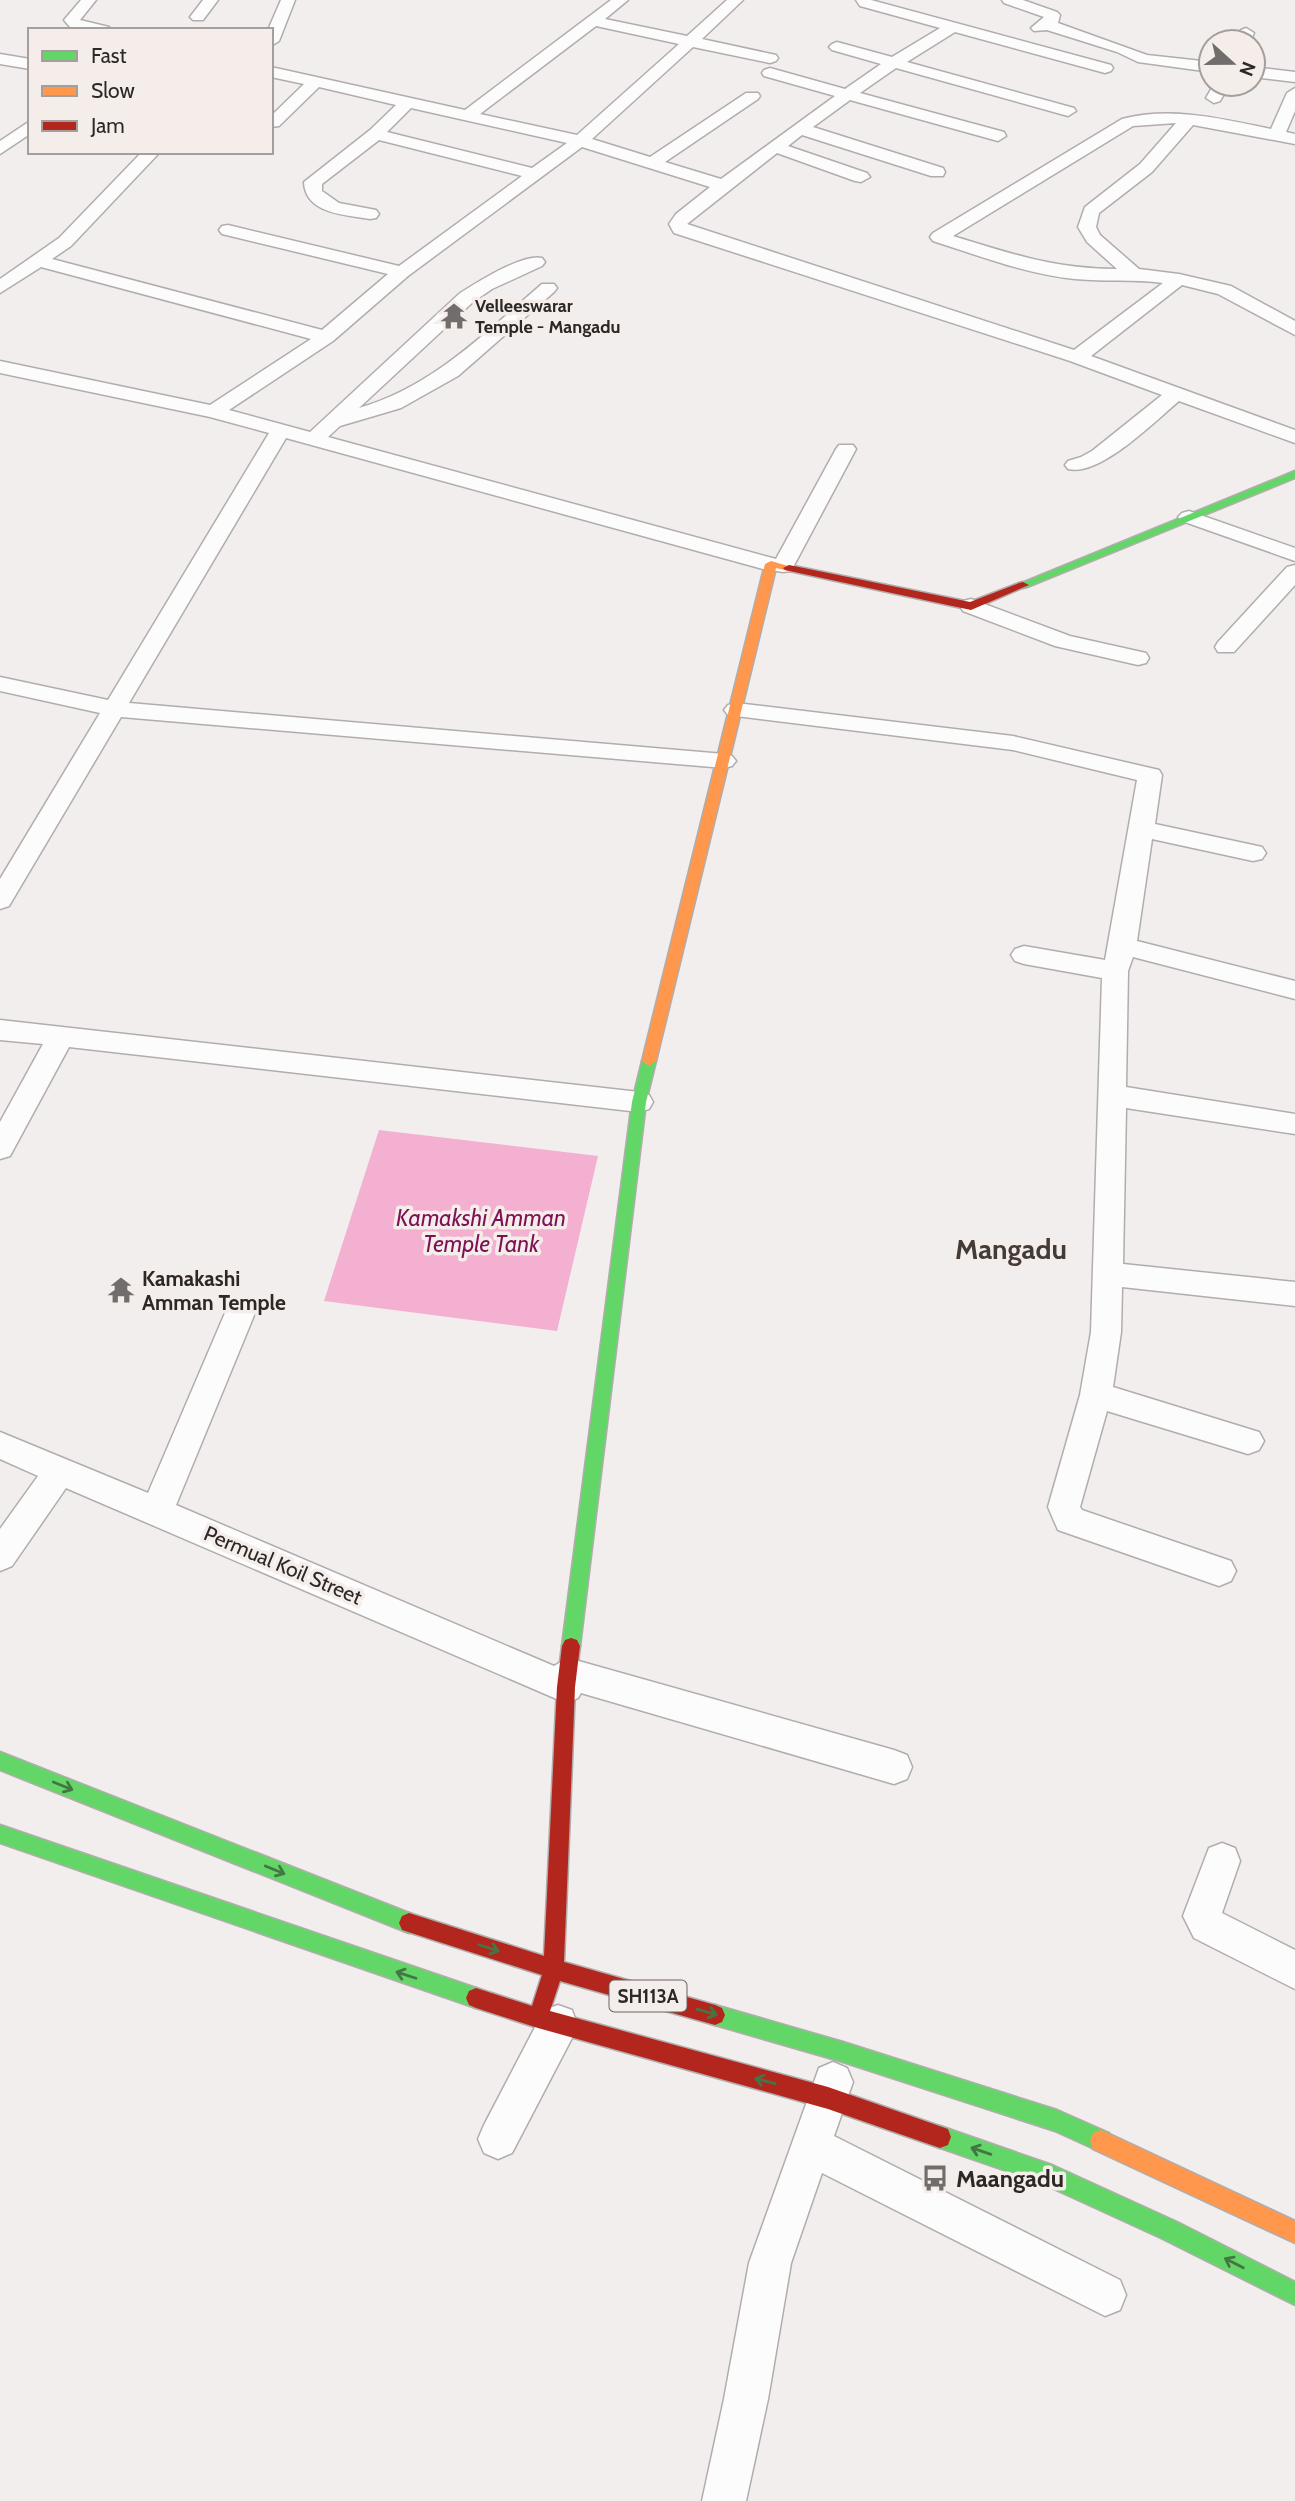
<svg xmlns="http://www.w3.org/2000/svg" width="1295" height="2501" viewBox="0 0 1295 2501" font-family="Cabin,sans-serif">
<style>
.water{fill:#f3b0d1}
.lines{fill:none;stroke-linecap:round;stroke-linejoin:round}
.street-casing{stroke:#b1adac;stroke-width:3}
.fast-casing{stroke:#b1adac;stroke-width:3}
.slow-casing{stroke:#b1adac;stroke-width:3}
.jam-casing{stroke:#b1adac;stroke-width:3}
.street{fill:#fdfcfc;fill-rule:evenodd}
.fast{fill:#63d668;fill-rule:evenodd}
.slow{fill:#ff974d;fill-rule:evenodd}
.jam{fill:#b3261e;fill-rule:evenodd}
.oneway{stroke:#447644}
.labels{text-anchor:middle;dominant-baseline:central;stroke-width:7;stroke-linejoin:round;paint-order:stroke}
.far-poi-label{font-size:18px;font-weight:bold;fill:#2b2827;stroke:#f5edea;text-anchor:start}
.shield{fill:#f5edea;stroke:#686362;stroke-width:2}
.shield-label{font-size:19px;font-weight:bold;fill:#2b2827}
.poi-label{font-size:21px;font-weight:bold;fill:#2b2827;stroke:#f5edea;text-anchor:start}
.street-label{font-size:21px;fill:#2b2827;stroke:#f5edea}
.water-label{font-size:23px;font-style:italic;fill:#7e1155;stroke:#f5edea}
.near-poi-label{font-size:24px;font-weight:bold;fill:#2b2827;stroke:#f5edea;text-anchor:start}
.district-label{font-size:28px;font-weight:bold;fill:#423b38;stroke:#f5edea}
</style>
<rect width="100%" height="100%" fill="#f2eeed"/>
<path class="water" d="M 379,1130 L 598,1156 L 557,1331 L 324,1301 Z"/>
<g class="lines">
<g class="street-casing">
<g id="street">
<path d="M 81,0 L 96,0 L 80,20 L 109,27 L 111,30 L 70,27 L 64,20 Z"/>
<path d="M 203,0 L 218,0 L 203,20 L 193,20 L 190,17 Z"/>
<path d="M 281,0 L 295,0 L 279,41 L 271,46 L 271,30 L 268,30 Z"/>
<path d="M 611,0 L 628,0 L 605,19 L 687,36 L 727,0 L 743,0 L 702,39 L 776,55 L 778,58 L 776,61 L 770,63 L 693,47 L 592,139 L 650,157 L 746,93 L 758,93 L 760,96 L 758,99 L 665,162 L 721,179 L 835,96 L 764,76 L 762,73 L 764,70 L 770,68 L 845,89 L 881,64 L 832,50 L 829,47 L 832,44 L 837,42 L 892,57 L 940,28 L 860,6 L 856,0 L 871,0 L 1111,65 L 1113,68 L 1111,71 L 1105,73 L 955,32 L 907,62 L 1074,108 L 1076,111 L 1068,116 L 896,68 L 860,93 L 1004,132 L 1006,136 L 998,141 L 850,100 L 813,127 L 943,168 L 945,172 L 943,176 L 931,176 L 802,135 L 788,146 L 867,173 L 870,177 L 861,182 L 855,181 L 777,153 L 687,224 L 1074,350 L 1163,283 C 1134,279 1104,282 1075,279 C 1026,274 980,256 933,241 L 930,237 L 933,233 L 1122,119 C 1172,106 1222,119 1271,129 L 1287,93 L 1295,88 L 1295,111 L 1286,132 L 1295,134 L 1295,144 L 1193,125 L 1152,172 L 1099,213 L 1096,227 L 1100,235 L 1139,269 L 1179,274 L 1231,286 L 1295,321 L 1295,335 L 1218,294 L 1182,285 L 1091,356 L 1295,430 L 1295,443 L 1179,401 C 1155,421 1100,477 1068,469 L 1065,465 L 1068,461 L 1081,457 L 1092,451 L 1162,395 L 1070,361 L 674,233 L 669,224 L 676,214 L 710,187 L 582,147 L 408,276 L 333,341 L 229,410 L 310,432 L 459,294 C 476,283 523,253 542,258 L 545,262 L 542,266 L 492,289 L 473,302 L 359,408 C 432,387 485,333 542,284 L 554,284 L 557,288 L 554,292 L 458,376 L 401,408 L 340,426 L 328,437 L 776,559 L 836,449 L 839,445 L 853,445 L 856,449 L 791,571 L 783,572 L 763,569 L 286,438 L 129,703 L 724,754 L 732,756 L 736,761 L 732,766 L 724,768 L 121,717 L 9,906 L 0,909 L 0,879 L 100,713 L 0,691 L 0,677 L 108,700 L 269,433 L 210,417 L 0,373 L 0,361 L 210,405 L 311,339 L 41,267 L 0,293 L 0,279 L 59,238 L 142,152 L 160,152 L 71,246 L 52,259 L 322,330 L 388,274 L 222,234 L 219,230 L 222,226 L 228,225 L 399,266 L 522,176 L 379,140 L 322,184 L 322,191 L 339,203 L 376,210 L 379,214 L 376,218 L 370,219 C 346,215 305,214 304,182 L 370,130 L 396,105 L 319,87 L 279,126 L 271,127 L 271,116 L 304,84 L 271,77 L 271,67 L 465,110 ZM 596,26 L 679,44 L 577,135 L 480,114 ZM 411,108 L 567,143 L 532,168 L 387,132 ZM 1176,123 L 1140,164 L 1085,207 L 1078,227 L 1087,242 L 1117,269 C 1055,269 1012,254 953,236 L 1133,126 Z"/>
<path d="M 1002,0 L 1023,0 L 1057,12 L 1060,15 L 1058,23 L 1147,55 L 1211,62 L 1211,72 L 1138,62 L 1117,52 L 1047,30 L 1034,31 L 1031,28 L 1044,17 L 1004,3 Z"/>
<path d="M 1246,28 L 1254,33 L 1250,42 L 1234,42 L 1241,30 Z"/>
<path d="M 0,54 L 30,59 L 30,69 L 0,64 Z"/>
<path d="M 1253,67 L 1295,72 L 1295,82 L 1253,77 Z"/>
<path d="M 1214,84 L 1230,84 L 1220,101 L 1214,103 L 1206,98 Z"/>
<path d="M 30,121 L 30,134 L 0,154 L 0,141 Z"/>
<path d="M 1189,511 L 1295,548 L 1295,561 L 1182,521 L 1178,517 L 1182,513 Z"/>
<path d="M 1295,565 L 1295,585 L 1234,652 L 1218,652 L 1215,647 L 1218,642 L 1287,567 Z"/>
<path d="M 971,599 L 1070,636 L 1146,653 L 1149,658 L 1146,663 L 1138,665 L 1055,646 L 963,611 L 960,606 L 963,601 Z"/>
<path d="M 736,703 L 1013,736 L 1159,770 L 1162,775 L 1155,824 L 1253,845 L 1262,847 L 1266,853 L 1262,859 L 1253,861 L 1152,839 L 1137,941 L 1295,981 L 1295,999 L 1133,957 L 1128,971 L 1126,1087 L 1295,1114 L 1295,1134 L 1126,1108 L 1123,1264 L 1295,1282 L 1295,1306 L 1122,1287 L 1121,1332 L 1113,1387 L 1259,1432 L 1264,1441 L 1259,1450 L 1248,1454 L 1107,1411 L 1080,1507 L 1082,1510 L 1231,1561 L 1236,1571 L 1231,1581 L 1219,1586 L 1058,1530 L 1048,1507 L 1080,1395 L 1091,1332 L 1102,978 L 1024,964 L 1015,961 L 1011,955 L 1015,949 L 1024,946 L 1105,960 L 1137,780 L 1013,750 L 728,715 L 724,710 L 728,705 Z"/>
<path d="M 0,1020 L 639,1092 L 649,1095 L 653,1102 L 649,1109 L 639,1112 L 69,1047 L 10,1156 L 0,1159 L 0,1122 L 43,1044 L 0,1040 Z"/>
<path d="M 240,1301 L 251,1304 L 255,1313 L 176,1505 L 554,1666 L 568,1658 L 894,1750 L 907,1755 L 912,1767 L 907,1779 L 894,1784 L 581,1693 L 578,1698 L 566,1703 L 66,1488 L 12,1566 L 0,1571 L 0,1529 L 38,1476 L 0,1459 L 0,1432 L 148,1493 L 225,1313 L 229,1304 Z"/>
<path d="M 1222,1843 L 1235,1848 L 1240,1861 L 1222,1913 L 1295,1950 L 1295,1989 L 1194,1938 L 1183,1916 L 1209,1848 Z"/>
<path d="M 558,2005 L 572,2010 L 577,2024 L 572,2038 L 512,2153 L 498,2159 L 484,2153 L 478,2139 L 484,2125 L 544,2010 Z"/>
<path d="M 833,2062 L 847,2068 L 853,2082 L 834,2136 L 1120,2280 L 1126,2295 L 1120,2310 L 1105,2316 L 822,2173 L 791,2263 L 768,2399 L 746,2501 L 702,2501 L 724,2399 L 749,2263 L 819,2068 Z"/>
</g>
</g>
<g class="fast-casing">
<g id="fast">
<path d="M 1295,471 L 1295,478 L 1027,587 L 1023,588 L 1017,585 Z"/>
<path d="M 649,1056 L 656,1061 L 646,1102 L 580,1646 L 577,1652 L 571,1654 L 565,1652 L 562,1646 L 632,1102 L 642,1061 Z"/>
<path d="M 0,1752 L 409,1913 L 416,1916 L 419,1923 L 416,1930 L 409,1933 L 0,1770 Z"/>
<path d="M 0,1825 L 476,1988 L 483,1991 L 486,1998 L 483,2005 L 476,2008 L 0,1843 Z"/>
<path d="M 715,2005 L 843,2042 L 1057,2110 L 1109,2133 L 1112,2141 L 1109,2149 L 1101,2152 L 1055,2131 L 843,2062 L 715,2025 L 708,2022 L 705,2015 L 708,2008 Z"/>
<path d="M 940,2126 L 1052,2165 L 1177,2222 L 1295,2282 L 1295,2305 L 1161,2238 L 1041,2183 L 932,2145 L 929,2137 L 932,2129 Z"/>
</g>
</g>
<g class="slow-casing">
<g id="slow">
<path d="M 771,561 L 795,568 L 789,571 L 776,568 L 656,1061 L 649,1066 L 642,1061 L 765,564 Z"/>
<path d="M 1101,2130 L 1295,2221 L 1295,2243 L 1093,2149 L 1090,2141 L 1093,2133 Z"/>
</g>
</g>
<g class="jam-casing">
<g id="jam">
<path d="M 789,565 L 970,602 L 1019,583 L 1023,582 L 1029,585 L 971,610 L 785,570 L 783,568 Z"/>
<path d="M 571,1638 L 577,1640 L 580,1646 L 575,1687 L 564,1962 L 715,2005 L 722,2008 L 725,2015 L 722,2022 L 715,2025 L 560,1981 L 550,2011 L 828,2087 L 948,2129 L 951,2137 L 948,2145 L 940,2148 L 828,2109 L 538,2028 L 476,2008 L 469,2005 L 466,1998 L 469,1991 L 476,1988 L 532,2006 L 542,1975 L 402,1930 L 399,1923 L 402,1916 L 409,1913 L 544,1956 L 557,1687 L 562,1646 L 565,1640 Z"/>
</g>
</g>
<use href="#street" class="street"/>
<use href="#fast" class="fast"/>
<use href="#slow" class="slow"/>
<use href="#jam" class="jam"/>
</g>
<defs><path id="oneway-shaft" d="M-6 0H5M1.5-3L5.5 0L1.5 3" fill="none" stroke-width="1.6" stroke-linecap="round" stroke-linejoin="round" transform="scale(1.75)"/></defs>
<g class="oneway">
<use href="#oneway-shaft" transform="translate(63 1786) rotate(22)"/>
<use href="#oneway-shaft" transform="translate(275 1870) rotate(22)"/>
<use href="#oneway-shaft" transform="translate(489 1948) rotate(18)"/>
<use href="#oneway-shaft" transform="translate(406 1975) rotate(-162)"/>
<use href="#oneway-shaft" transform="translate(707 2012) rotate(16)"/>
<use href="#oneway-shaft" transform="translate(765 2081) rotate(-165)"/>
<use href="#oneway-shaft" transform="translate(981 2151) rotate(-161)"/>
<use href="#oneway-shaft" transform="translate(1234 2263) rotate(-153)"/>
</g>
<defs>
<g id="temple-bare" transform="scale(2.1)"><path d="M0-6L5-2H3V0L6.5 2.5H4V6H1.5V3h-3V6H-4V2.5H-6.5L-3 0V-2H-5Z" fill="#716d6c" stroke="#f5edea" stroke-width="2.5" paint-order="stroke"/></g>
<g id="bus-bare" transform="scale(2.1)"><path d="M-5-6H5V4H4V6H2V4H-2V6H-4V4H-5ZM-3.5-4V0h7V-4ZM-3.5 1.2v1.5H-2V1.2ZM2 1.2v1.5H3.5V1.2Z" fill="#716d6c" stroke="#f5edea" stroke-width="2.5" paint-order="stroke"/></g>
</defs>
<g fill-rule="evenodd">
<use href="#temple-bare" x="454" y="316"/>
<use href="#temple-bare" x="121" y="1290"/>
<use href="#bus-bare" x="935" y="2178"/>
</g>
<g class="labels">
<g class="far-poi-label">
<text x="475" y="306">Velleeswarar<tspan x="475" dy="21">Temple - Mangadu</tspan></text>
</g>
<rect class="shield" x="609.5" y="1980.5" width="77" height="31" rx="5"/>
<g class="shield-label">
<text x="648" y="1996">SH113A</text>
</g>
<g class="poi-label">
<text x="142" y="1278">Kamakashi<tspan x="142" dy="24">Amman Temple</tspan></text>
</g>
<g class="street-label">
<text transform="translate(283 1565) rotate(23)">Permual Koil Street</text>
</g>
<g class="water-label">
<text x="481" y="1218">Kamakshi Amman<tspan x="481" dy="26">Temple Tank</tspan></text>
</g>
<g class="near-poi-label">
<text x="956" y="2178">Maangadu</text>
</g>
<g class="district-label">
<text x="1011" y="1249">Mangadu</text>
</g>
</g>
<rect x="28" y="28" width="245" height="126" fill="#f5edea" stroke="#a49e9c" stroke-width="2"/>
<rect x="42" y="51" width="35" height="10" fill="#63d668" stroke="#a49e9c" stroke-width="2"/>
<text x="91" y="63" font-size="21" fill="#2b2827">Fast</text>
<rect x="42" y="86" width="35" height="10" fill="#ff974d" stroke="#a49e9c" stroke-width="2"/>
<text x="91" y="98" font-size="21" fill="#2b2827">Slow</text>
<rect x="42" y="121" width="35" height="10" fill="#b3261e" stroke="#a49e9c" stroke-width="2"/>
<text x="91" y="133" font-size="21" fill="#2b2827">Jam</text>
<g transform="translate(1232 63) rotate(111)"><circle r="33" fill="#f5edea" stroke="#a49e9c" stroke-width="2"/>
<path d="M0-5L12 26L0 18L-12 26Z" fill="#716d6c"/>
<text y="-10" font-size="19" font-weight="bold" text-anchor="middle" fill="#2b2827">N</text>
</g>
</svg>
